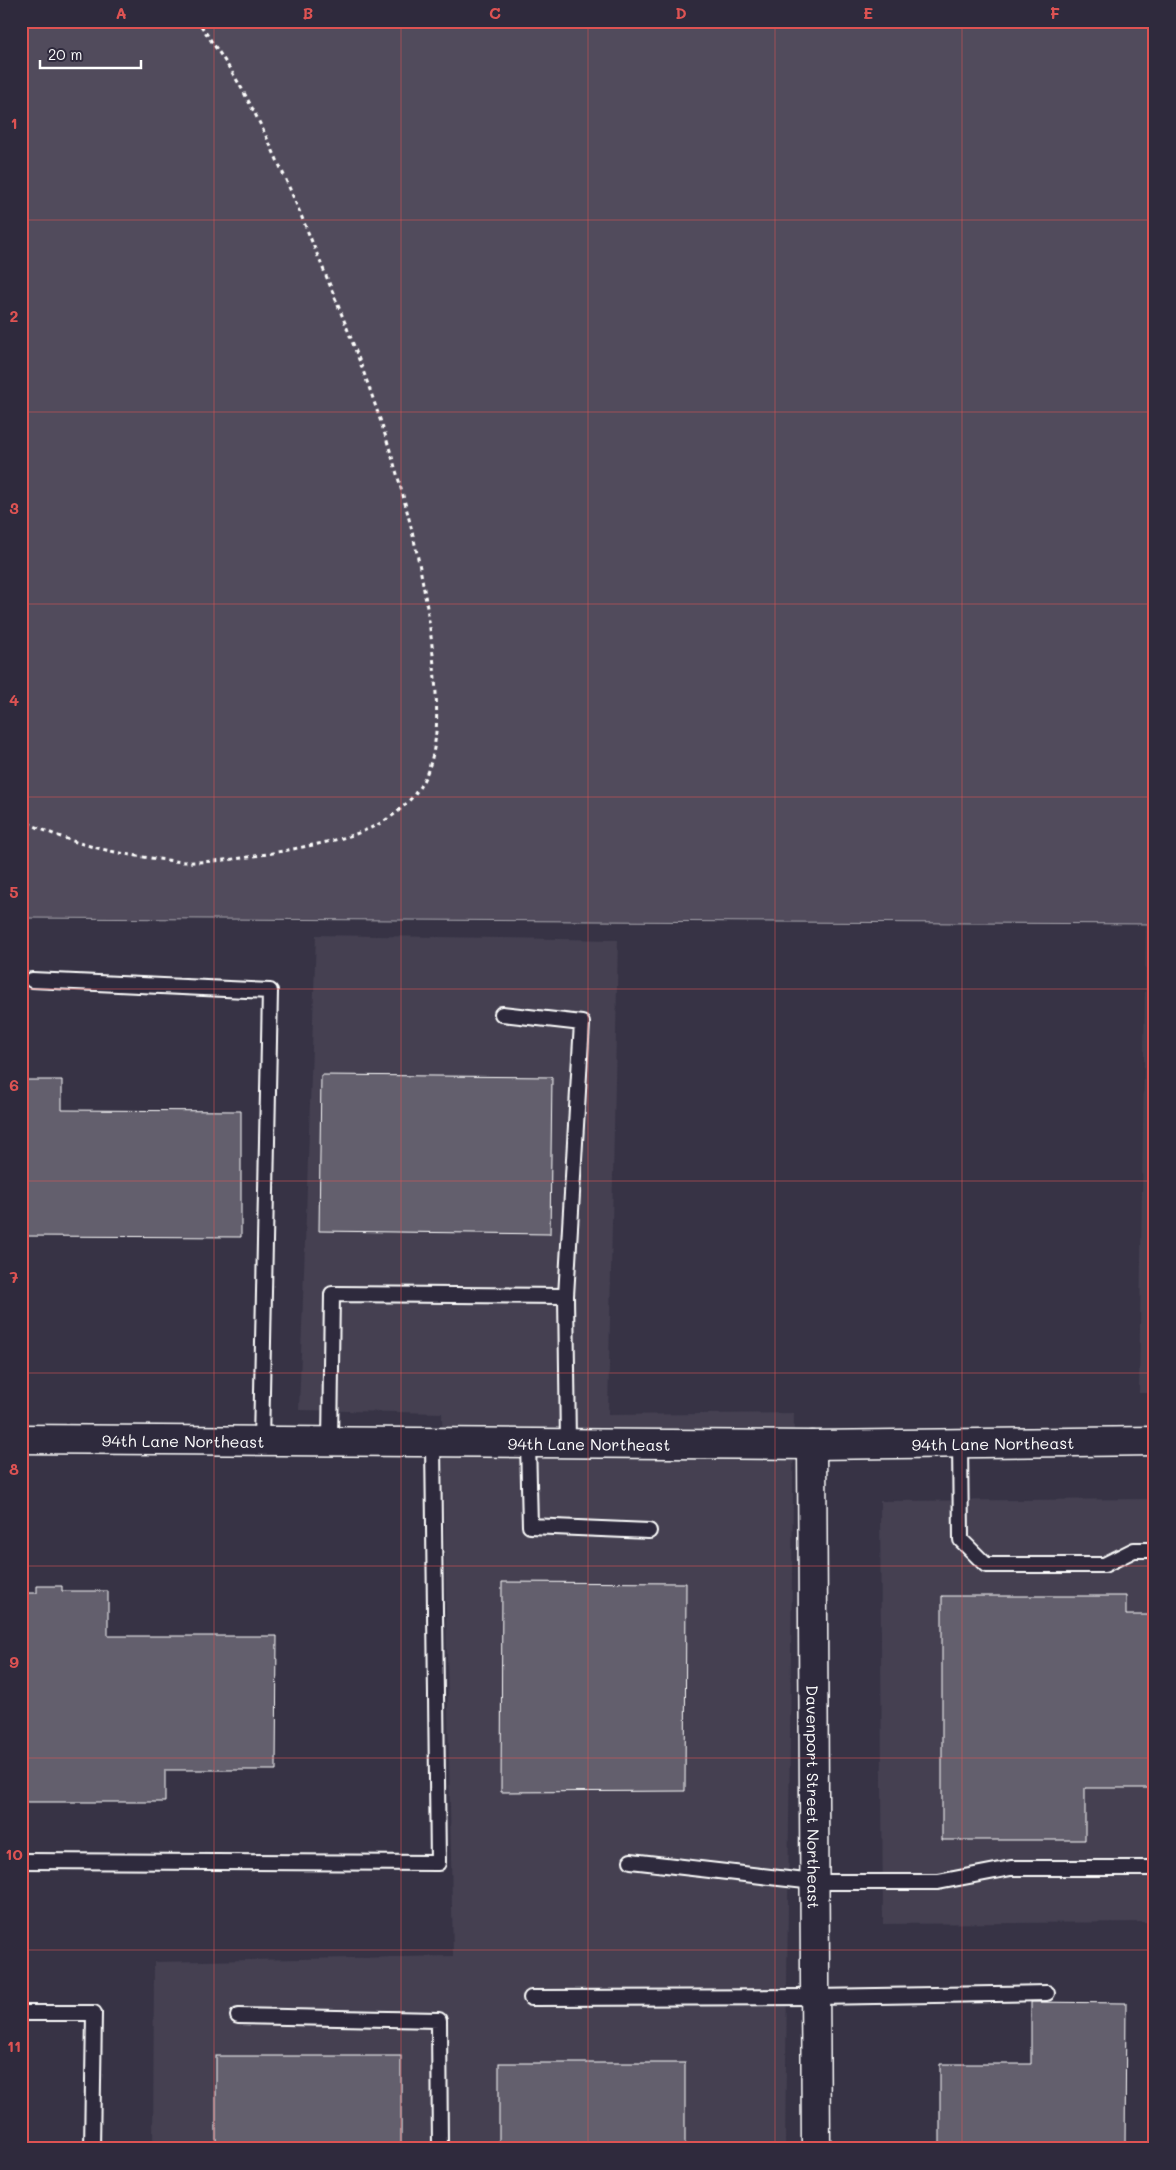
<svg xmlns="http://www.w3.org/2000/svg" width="1176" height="2170" viewBox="0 0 1176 2170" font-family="Mali,sans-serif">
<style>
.built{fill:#444051}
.green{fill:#514c5c;stroke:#a8a6ae}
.building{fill:#635f6d;stroke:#fff}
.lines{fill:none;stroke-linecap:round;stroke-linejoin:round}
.service-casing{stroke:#fff;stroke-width:18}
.minor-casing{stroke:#fff;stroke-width:31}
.path{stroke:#fff;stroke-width:3;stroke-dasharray:4 4;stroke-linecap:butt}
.service{stroke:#2f2a3d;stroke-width:14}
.minor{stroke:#2f2a3d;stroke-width:28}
.grid{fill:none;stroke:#de5353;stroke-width:1;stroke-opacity:0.55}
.labels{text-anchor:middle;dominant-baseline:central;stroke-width:4;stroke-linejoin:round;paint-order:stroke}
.street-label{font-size:16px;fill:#fff;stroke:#2f2a3d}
.neatline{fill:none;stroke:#de5353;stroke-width:2}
.grid-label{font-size:16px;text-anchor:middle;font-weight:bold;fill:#de5353}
</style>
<rect width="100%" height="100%" fill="#373345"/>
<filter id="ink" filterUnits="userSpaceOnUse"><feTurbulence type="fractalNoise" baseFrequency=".02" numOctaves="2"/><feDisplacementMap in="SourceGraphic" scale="10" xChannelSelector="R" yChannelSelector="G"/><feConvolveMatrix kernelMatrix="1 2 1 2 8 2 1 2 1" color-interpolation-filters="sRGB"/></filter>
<g filter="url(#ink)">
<g class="built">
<path d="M 1146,924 L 1155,924 L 1155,1393 L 1139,1393 Z"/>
<path d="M 316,935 L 618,940 L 608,1415 L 794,1413 L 785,2149 L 153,2149 L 154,1962 L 453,1956 L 442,1413 L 299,1410 Z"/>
<path d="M 1155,1499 L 1155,1922 L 883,1924 L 880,1501 Z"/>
</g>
<path class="green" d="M 21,21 L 1155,21 L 1155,924 L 21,918 Z"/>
<g class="building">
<path d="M 321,1075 L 552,1077 L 550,1234 L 319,1231 Z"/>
<path d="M 21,1080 L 62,1080 L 62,1110 L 241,1111 L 241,1237 L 21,1236 Z"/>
<path d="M 502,1582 L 686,1583 L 685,1791 L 501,1792 Z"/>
<path d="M 37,1586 L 62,1586 L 62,1591 L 108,1591 L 108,1636 L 277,1636 L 276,1770 L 165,1770 L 165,1802 L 21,1802 L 21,1593 L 37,1593 Z"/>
<path d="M 942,1596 L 1126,1596 L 1126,1615 L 1155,1615 L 1155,1788 L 1085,1788 L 1085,1840 L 942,1840 Z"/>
<path d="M 1031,2002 L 1126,2003 L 1125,2149 L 940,2149 L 940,2064 L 1031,2064 Z"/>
<rect x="216" y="2056" width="185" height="93"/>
<rect x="499" y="2063" width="186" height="86"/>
</g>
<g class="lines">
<g class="service-casing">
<g id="service">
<path d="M 32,980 L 270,991 L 261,1442"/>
<path d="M 502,1014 L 582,1023 L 566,1296"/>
<path d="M 330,1442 L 332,1294 L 566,1296 L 568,1442"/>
<path d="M 528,1442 L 530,1526 L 649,1531"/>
<path d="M 960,1442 L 961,1540 L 986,1565 L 1104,1565 L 1134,1550 L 1155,1550"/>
<path d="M 21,1861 L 438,1863 L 433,1442"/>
<path d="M 631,1861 L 814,1882 L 938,1882 L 1011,1868 L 1155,1868"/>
<path d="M 531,1998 L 816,1997 L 1047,1993"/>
<path d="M 21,2013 L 94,2013 L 92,2149"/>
<path d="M 238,2016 L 439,2020 L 440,2149"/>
</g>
</g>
<g class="minor-casing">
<g id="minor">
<path id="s1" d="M 21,1439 L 812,1445 L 1155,1441"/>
<path id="s2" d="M 812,1445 L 816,2149"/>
</g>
</g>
<path class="path" d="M 21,819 C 63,842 111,853 158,859 C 170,860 183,863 195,862 C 227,861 258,856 288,850 C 337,840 389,833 419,788 C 442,753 437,705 434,666 C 422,524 372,385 317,254 C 294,198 271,142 242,89 C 229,66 213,44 198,21"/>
<use href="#service" class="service"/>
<use href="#minor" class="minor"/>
</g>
</g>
<path class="grid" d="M 214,21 L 214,2149M 401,21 L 401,2149M 588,21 L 588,2149M 775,21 L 775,2149M 962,21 L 962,2149M 21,220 L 1155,220M 21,412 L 1155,412M 21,604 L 1155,604M 21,797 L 1155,797M 21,989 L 1155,989M 21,1181 L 1155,1181M 21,1373 L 1155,1373M 21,1566 L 1155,1566M 21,1758 L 1155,1758M 21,1950 L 1155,1950"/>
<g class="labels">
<g class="street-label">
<text stroke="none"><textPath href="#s1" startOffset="162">94th Lane Northeast</textPath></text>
<text stroke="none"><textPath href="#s1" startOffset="972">94th Lane Northeast</textPath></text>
<text stroke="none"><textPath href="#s1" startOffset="568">94th Lane Northeast</textPath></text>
<text stroke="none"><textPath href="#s2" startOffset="352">Davenport Street Northeast</textPath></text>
</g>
</g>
<rect width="1176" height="2170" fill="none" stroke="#2f2a3d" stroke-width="55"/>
<path d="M40 60v8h101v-8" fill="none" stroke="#ffffff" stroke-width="2.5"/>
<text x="48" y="60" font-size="15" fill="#ffffff" stroke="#2f2a3d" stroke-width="4" paint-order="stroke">20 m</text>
<rect x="28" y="28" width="1120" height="2114" class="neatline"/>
<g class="grid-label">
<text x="121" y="19">A</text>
<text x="308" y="19">B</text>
<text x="495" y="19">C</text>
<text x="681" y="19">D</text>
<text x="868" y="19">E</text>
<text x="1055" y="19">F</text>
<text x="14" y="129">1</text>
<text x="14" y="322">2</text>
<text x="14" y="514">3</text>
<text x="14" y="706">4</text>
<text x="14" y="898">5</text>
<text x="14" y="1091">6</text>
<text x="14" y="1283">7</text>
<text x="14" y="1475">8</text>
<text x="14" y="1668">9</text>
<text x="14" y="1860">10</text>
<text x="14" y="2052">11</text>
</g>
</svg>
